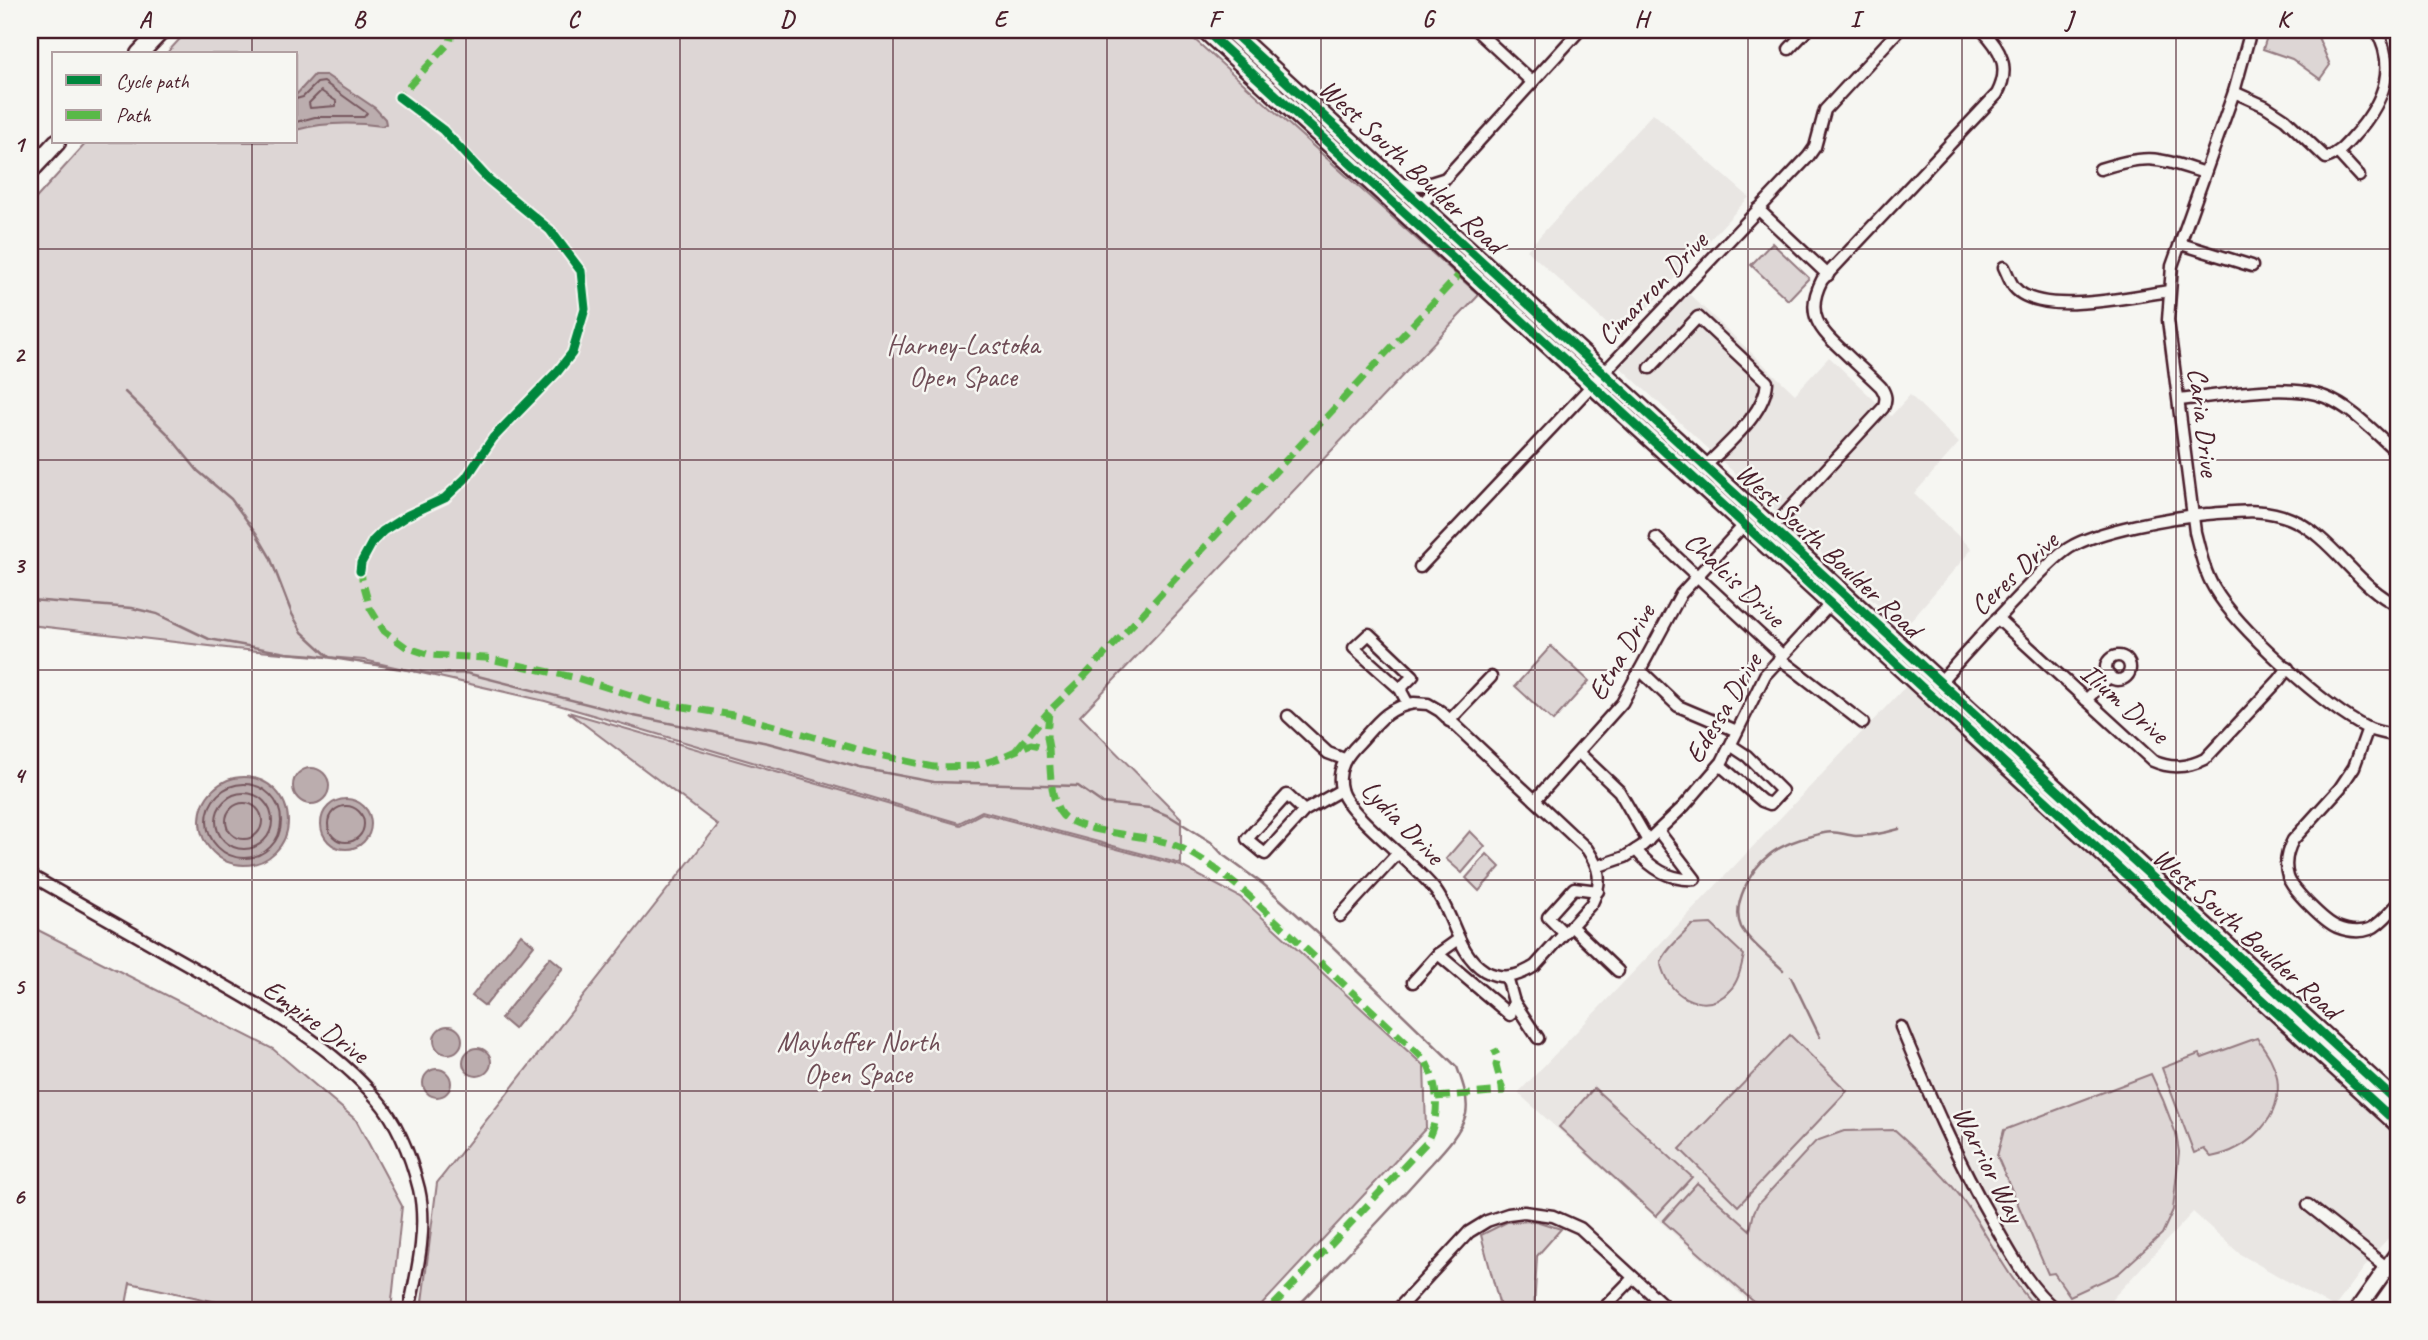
<svg xmlns="http://www.w3.org/2000/svg" width="2428" height="1340" viewBox="0 0 2428 1340" font-family="Caveat,sans-serif">
<style>
.built{fill:#e9e6e3}
.green{fill:#ddd6d5;stroke:#947a80;stroke-width:2}
.water{fill:#bbadae;stroke:#8e747a;stroke-width:2}
.lines{fill:none;stroke-linecap:round;stroke-linejoin:round}
.shore{stroke:#77585f;stroke-width:2}
.stream{stroke:#8e747a;stroke-width:2.5}
.street-casing{stroke:#4a1f2b;stroke-width:15}
.secondary-casing{stroke:#4a1f2b;stroke-width:19}
.primary-casing{stroke:#4a1f2b;stroke-width:21}
.street{stroke:#f6f6f2;stroke-width:10}
.secondary{stroke:#f6f6f2;stroke-width:14}
.primary{stroke:#f6f6f2;stroke-width:16}
.quiet{stroke:#58b947;stroke-width:7;stroke-dasharray:14 7;stroke-linecap:butt}
.cycleway-casing{stroke:#f6f6f2;stroke-width:13}
.cycleway{stroke:#00873e;stroke-width:9}
.grid{fill:none;stroke:#4a1f2b;stroke-width:2;stroke-opacity:0.55}
.labels{text-anchor:middle;dominant-baseline:central;stroke-width:5;stroke-linejoin:round;paint-order:stroke}
.street-label{font-size:28px;fill:#4a1f2b;stroke:#f6f6f2}
.park-label{font-size:28px;fill:#6f4d56;stroke:#f6f6f2}
.neatline{fill:none;stroke:#4a1f2b;stroke-width:2.5}
.grid-label{font-size:23px;text-anchor:middle;font-weight:bold;fill:#4a1f2b}
</style>
<rect width="100%" height="100%" fill="#f6f6f2"/>
<filter id="ink" filterUnits="userSpaceOnUse"><feTurbulence type="fractalNoise" baseFrequency=".0143" numOctaves="2"/><feDisplacementMap in="SourceGraphic" scale="14" xChannelSelector="R" yChannelSelector="G"/><feConvolveMatrix kernelMatrix="1 2 1 2 8 2 1 2 1" color-interpolation-filters="sRGB"/></filter>
<g filter="url(#ink)">
<g class="built">
<path d="M 1653,113 L 1749,197 L 1621,337 L 1527,250 Z"/>
<path d="M 1689,294 L 1795,394 L 1829,357 L 1891,416 L 1910,395 L 1959,443 L 1914,494 L 1972,549 L 1911,620 L 1897,623 L 1620,367 Z"/>
<path d="M 1906,686 L 2398,1138 L 2398,1228 L 2379,1248 L 2334,1308 L 2240,1254 L 2193,1212 L 2102,1310 L 1758,1310 L 1518,1093 Z"/>
</g>
<g class="green">
<path d="M 188,30 L 1184,30 L 1479,295 L 1080,716 L 1181,818 L 1181,864 L 982,811 L 959,823 L 545,701 L 364,660 L 235,649 L 30,625 L 30,205 L 87,142 L 296,142 L 296,54 L 166,54 Z"/>
<path d="M 2269,30 L 2315,30 L 2330,65 L 2320,79 L 2292,59 L 2263,49 Z"/>
<path d="M 1772,243 L 1809,278 L 1788,300 L 1751,265 Z"/>
<path d="M 1551,646 L 1589,681 L 1553,721 L 1515,686 Z"/>
<path d="M 568,712 L 960,825 L 982,813 L 1181,866 L 1240,897 L 1424,1066 L 1426,1128 L 1257,1310 L 421,1310 L 437,1183 L 718,825 Z"/>
<path d="M 1470,831 L 1485,846 L 1462,873 L 1446,859 Z"/>
<path d="M 1487,854 L 1500,867 L 1479,891 L 1466,878 Z"/>
<path d="M 1711,924 L 1744,955 C 1741,967 1739,981 1730,990 C 1710,1013 1679,1002 1666,978 C 1664,974 1661,968 1661,963 C 1663,952 1684,934 1692,925 Z"/>
<path d="M 30,926 L 273,1049 L 356,1120 L 402,1206 L 391,1310 L 253,1310 L 130,1283 L 125,1310 L 30,1310 Z"/>
<path d="M 1790,1035 L 1847,1091 L 1738,1206 L 1680,1149 Z"/>
<path d="M 2257,1038 C 2265,1050 2274,1061 2277,1077 C 2284,1118 2248,1150 2211,1157 L 2204,1149 L 2194,1153 L 2162,1068 L 2199,1054 L 2202,1058 Z"/>
<path d="M 2151,1074 L 2163,1100 L 2176,1134 L 2179,1152 L 2173,1210 L 2162,1234 L 2118,1274 L 2070,1296 L 2054,1273 L 2048,1274 L 1997,1156 L 2004,1130 Z"/>
<path d="M 1594,1088 L 1692,1177 L 1656,1216 L 1559,1127 Z"/>
<path d="M 1895,1130 C 1920,1153 1946,1176 1966,1204 C 1990,1239 2008,1280 2039,1310 L 1763,1310 L 1663,1221 L 1697,1183 L 1750,1230 L 1754,1212 L 1758,1204 L 1816,1141 L 1844,1131 Z"/>
<path d="M 1536,1221 L 1561,1229 L 1537,1256 L 1534,1310 L 1501,1310 L 1481,1235 L 1507,1222 Z"/>
</g>
<g class="water">
<path d="M 314,75 L 326,75 L 375,108 L 385,119 L 386,124 L 382,126 C 352,122 325,122 296,130 L 296,95 Z"/>
<circle cx="311" cy="786" r="18"/>
<circle cx="244" cy="821" r="44"/>
<circle cx="346" cy="824" r="25"/>
<path d="M 521,934 L 534,945 L 485,1006 L 472,996 Z"/>
<path d="M 550,957 L 563,968 L 514,1029 L 501,1018 Z"/>
<circle cx="448" cy="1040" r="14"/>
<circle cx="477" cy="1062" r="14"/>
<circle cx="437" cy="1083" r="14"/>
</g>
<g class="lines">
<g class="shore">
<path d="M 321,91 L 336,101 L 336,106 L 310,108 L 309,103 Z"/>
<path d="M 296,99 L 303,97 L 317,83 L 324,82 L 367,113 L 364,117 L 315,117 L 296,122"/>
<circle cx="244" cy="821" r="37"/>
<circle cx="244" cy="821" r="28"/>
<circle cx="244" cy="821" r="18"/>
<circle cx="346" cy="824" r="18"/>
</g>
<g class="stream">
<path d="M 125,392 L 167,433 L 198,471 L 231,499 L 256,533 L 270,557 L 292,614 L 302,632 L 329,657"/>
<path d="M 30,600 L 132,608 L 157,614 L 209,639 L 286,653 L 314,655 L 433,674 L 466,673 L 634,716 L 768,743 L 860,768 L 934,782 L 1078,786 L 1102,803 L 1150,808 L 1171,817 L 1211,842 L 1223,855 L 1263,884 L 1332,946 L 1457,1067 C 1462,1081 1469,1099 1466,1114 C 1460,1136 1437,1157 1422,1174 C 1381,1220 1337,1265 1294,1310"/>
<path d="M 1783,970 C 1772,959 1748,941 1741,927 C 1731,905 1751,869 1769,855 C 1784,843 1805,837 1824,833 C 1836,830 1844,835 1856,836 C 1871,836 1885,833 1899,829"/>
<path d="M 1791,977 L 1820,1037"/>
</g>
<g class="street-casing">
<g id="street">
<path d="M 1476,30 L 1531,81"/>
<path d="M 2251,30 L 2234,92 L 2172,266 L 2168,320 L 2195,532 C 2200,551 2204,571 2214,588 C 2237,628 2326,708 2367,728 C 2377,732 2388,734 2398,736"/>
<path d="M 1789,49 L 1807,30"/>
<path d="M 2234,92 L 2265,106 L 2285,119 L 2326,158 C 2341,153 2348,142 2359,130 C 2384,100 2397,67 2376,30"/>
<path d="M 2339,154 L 2359,176"/>
<path d="M 2100,169 C 2149,153 2157,158 2205,173"/>
<path d="M 1400,184 L 1424,185 L 1443,179"/>
<path d="M 1758,209 L 1828,275"/>
<path d="M 1409,218 L 1580,30"/>
<path d="M 2181,244 L 2252,266"/>
<path d="M 2004,267 C 2007,273 2010,282 2014,287 C 2039,318 2133,296 2169,291"/>
<path d="M 1650,368 L 1698,317 L 1767,382 C 1765,415 1725,445 1703,469"/>
<path d="M 2179,400 C 2219,396 2289,382 2325,397 C 2353,408 2376,434 2398,453"/>
<path d="M 1773,527 L 1883,408 C 1887,399 1886,395 1881,387 C 1869,375 1856,364 1844,352 C 1820,330 1804,314 1822,280 L 1997,94 C 2011,68 2001,49 1982,30"/>
<path d="M 1656,538 L 1782,655"/>
<path d="M 1420,567 L 1808,157 L 1815,147 L 1825,110 L 1899,30"/>
<path d="M 1997,618 L 2153,761 C 2171,769 2187,768 2205,759 L 2279,680 L 2288,668"/>
<circle cx="2118" cy="668" r="12"/>
<path d="M 1779,658 L 1863,723"/>
<path d="M 1640,670 L 1678,706 L 1737,731"/>
<path d="M 1940,682 C 1969,649 1999,616 2030,584 C 2042,572 2054,558 2069,548 C 2098,530 2172,517 2207,514 C 2237,512 2263,507 2291,519 C 2332,536 2359,589 2398,605"/>
<path d="M 1400,689 L 1413,676 L 1369,634 L 1354,648 L 1400,689 L 1408,704"/>
<path d="M 2086,700 L 2110,676"/>
<path d="M 1414,703 L 1428,704 L 1440,711 L 1587,849 C 1600,868 1603,881 1592,903 L 1535,966 C 1519,976 1503,981 1485,971 C 1457,954 1454,914 1435,890 C 1417,865 1346,814 1341,789 C 1336,769 1347,755 1360,742 C 1377,723 1388,707 1414,703 Z"/>
<path d="M 1288,716 L 1328,753 L 1344,759"/>
<path d="M 1449,721 L 1491,677"/>
<path d="M 2368,728 L 2354,767 L 2340,788 L 2293,840 C 2287,851 2284,864 2288,877 C 2292,890 2325,922 2337,927 C 2347,931 2359,933 2370,929 C 2381,924 2390,912 2398,904"/>
<path d="M 1579,753 L 1619,791 L 1648,841"/>
<path d="M 1720,765 L 1762,801 L 1770,804 L 1782,791 L 1747,756 L 1732,746"/>
<path d="M 1535,800 L 1622,703 L 1681,594 L 1744,525"/>
<path d="M 1304,811 L 1287,795 L 1247,839 L 1265,854 L 1304,811 L 1341,790"/>
<path d="M 1636,850 C 1651,868 1671,881 1695,879 L 1659,832"/>
<path d="M 1599,866 L 1625,857 L 1642,846 L 1684,806 L 1722,762 L 1765,675 L 1834,600"/>
<path d="M 30,875 C 84,906 138,936 192,967 C 257,1004 328,1041 377,1099 C 399,1124 411,1157 419,1189 C 428,1228 417,1272 409,1310"/>
<path d="M 1340,916 L 1398,853"/>
<path d="M 1571,926 L 1618,971"/>
<path d="M 1564,933 L 1548,917 L 1574,888 L 1598,891"/>
<path d="M 1438,954 L 1510,1015 L 1514,1002 L 1507,977"/>
<path d="M 1413,982 L 1438,954 L 1459,939"/>
<path d="M 1514,1002 L 1538,1038"/>
<path d="M 1901,1027 C 1929,1095 1957,1160 1994,1224 C 2012,1255 2028,1287 2056,1310"/>
<path d="M 2308,1205 L 2386,1267"/>
<path d="M 1397,1310 L 1469,1232 L 1487,1221 L 1508,1214 L 1524,1212 L 1553,1216 L 1580,1228 L 1669,1310"/>
<path d="M 1602,1310 L 1633,1278"/>
</g>
</g>
<g class="secondary-casing">
<path id="secondary" d="M 2357,1310 L 2398,1252"/>
</g>
<g class="primary-casing">
<g id="primary">
<path d="M 1205,30 L 2398,1124"/>
<path d="M 1230,30 L 2398,1103"/>
<path d="M 139,54 L 162,30"/>
<path d="M 30,171 L 57,142"/>
</g>
</g>
<use href="#street" class="street"/>
<use href="#secondary" class="secondary"/>
<use href="#primary" class="primary"/>
<g class="quiet">
<path d="M 405,101 L 399,97 L 450,42 L 453,30"/>
<path d="M 361,566 L 362,579 L 370,608 L 384,631 L 406,647 L 430,655 L 486,658 L 577,678 L 652,702 L 739,716 L 874,754 L 934,767 L 974,766 L 997,759 L 1031,744 L 1049,748 C 1050,764 1050,803 1062,815 C 1078,832 1140,835 1165,842 C 1196,851 1221,873 1246,893 L 1425,1060 C 1439,1086 1441,1117 1426,1143 L 1269,1310"/>
<path d="M 1049,748 L 1047,737 L 1049,711 L 1077,684 L 1458,276"/>
<path d="M 1016,750 L 1049,711"/>
<path d="M 1436,1097 L 1503,1091 L 1496,1065 L 1498,1057 L 1494,1049"/>
</g>
<g class="cycleway-casing">
<g id="cycleway">
<path d="M 1205,30 L 2398,1124"/>
<path d="M 1230,30 L 2398,1103"/>
<path d="M 360,571 L 361,563 L 373,541 L 383,531 L 408,515 L 445,498 L 466,478 L 493,438 L 558,371 L 572,353 L 585,309 L 581,271 L 550,230 L 488,179 L 443,130 L 399,97"/>
</g>
</g>
<use href="#cycleway" class="cycleway"/>
</g>
</g>
<path class="grid" d="M 252,30 L 252,54M 466,30 L 466,1310M 680,30 L 680,1310M 893,30 L 893,1310M 1107,30 L 1107,1310M 1321,30 L 1321,1310M 1535,30 L 1535,1310M 1748,30 L 1748,1310M 1962,30 L 1962,1310M 2176,30 L 2176,1310M 252,142 L 252,1310M 30,249 L 2398,249M 30,460 L 2398,460M 30,670 L 2398,670M 30,880 L 2398,880M 30,1091 L 2398,1091"/>
<g class="labels">
<g class="street-label">
<text transform="translate(1412 166) rotate(43)">West South Boulder Road</text>
<text transform="translate(1652 288) rotate(-46)">Cimarron Drive</text>
<text transform="translate(2204 422) rotate(83)">Caria Drive</text>
<text transform="translate(1829 550) rotate(43)">West South Boulder Road</text>
<text transform="translate(2014 573) rotate(-43)">Ceres Drive</text>
<text transform="translate(1735 579) rotate(43)">Chalcis Drive</text>
<text transform="translate(1621 652) rotate(-60)">Etna Drive</text>
<text transform="translate(2125 703) rotate(41)">Ilium Drive</text>
<text transform="translate(1723 708) rotate(-59)">Edessa Drive</text>
<text transform="translate(1403 822) rotate(46)">Lydia Drive</text>
<text transform="translate(2247 933) rotate(42)">West South Boulder Road</text>
<text transform="translate(316 1021) rotate(36)">Empire Drive</text>
<text transform="translate(1989 1164) rotate(63)">Warrior Way</text>
</g>
<g class="park-label">
<text x="963" y="344">Harney-Lastoka<tspan x="963" dy="32">Open Space</tspan></text>
<text x="858" y="1041">Mayhoffer North<tspan x="858" dy="32">Open Space</tspan></text>
</g>
</g>
<rect width="2428" height="1340" fill="none" stroke="#f6f6f2" stroke-width="77"/>
<rect x="52" y="52" width="245" height="91" fill="#f6f6f2" stroke="#b1a0a2" stroke-width="2"/>
<rect x="66" y="75" width="35" height="10" fill="#00873e" stroke="#b1a0a2" stroke-width="2"/>
<text x="116" y="88" font-size="21" fill="#4a1f2b">Cycle path</text>
<rect x="66" y="110" width="35" height="10" fill="#58b947" stroke="#b1a0a2" stroke-width="2"/>
<text x="116" y="122" font-size="21" fill="#4a1f2b">Path</text>
<rect x="38" y="38" width="2352" height="1264" class="neatline"/>
<g class="grid-label">
<text x="145" y="27">A</text>
<text x="359" y="27">B</text>
<text x="573" y="27">C</text>
<text x="787" y="27">D</text>
<text x="1000" y="27">E</text>
<text x="1214" y="27">F</text>
<text x="1428" y="27">G</text>
<text x="1641" y="27">H</text>
<text x="1855" y="27">I</text>
<text x="2069" y="27">J</text>
<text x="2283" y="27">K</text>
<text x="19" y="152">1</text>
<text x="19" y="362">2</text>
<text x="19" y="573">3</text>
<text x="19" y="783">4</text>
<text x="19" y="994">5</text>
<text x="19" y="1204">6</text>
</g>
</svg>
